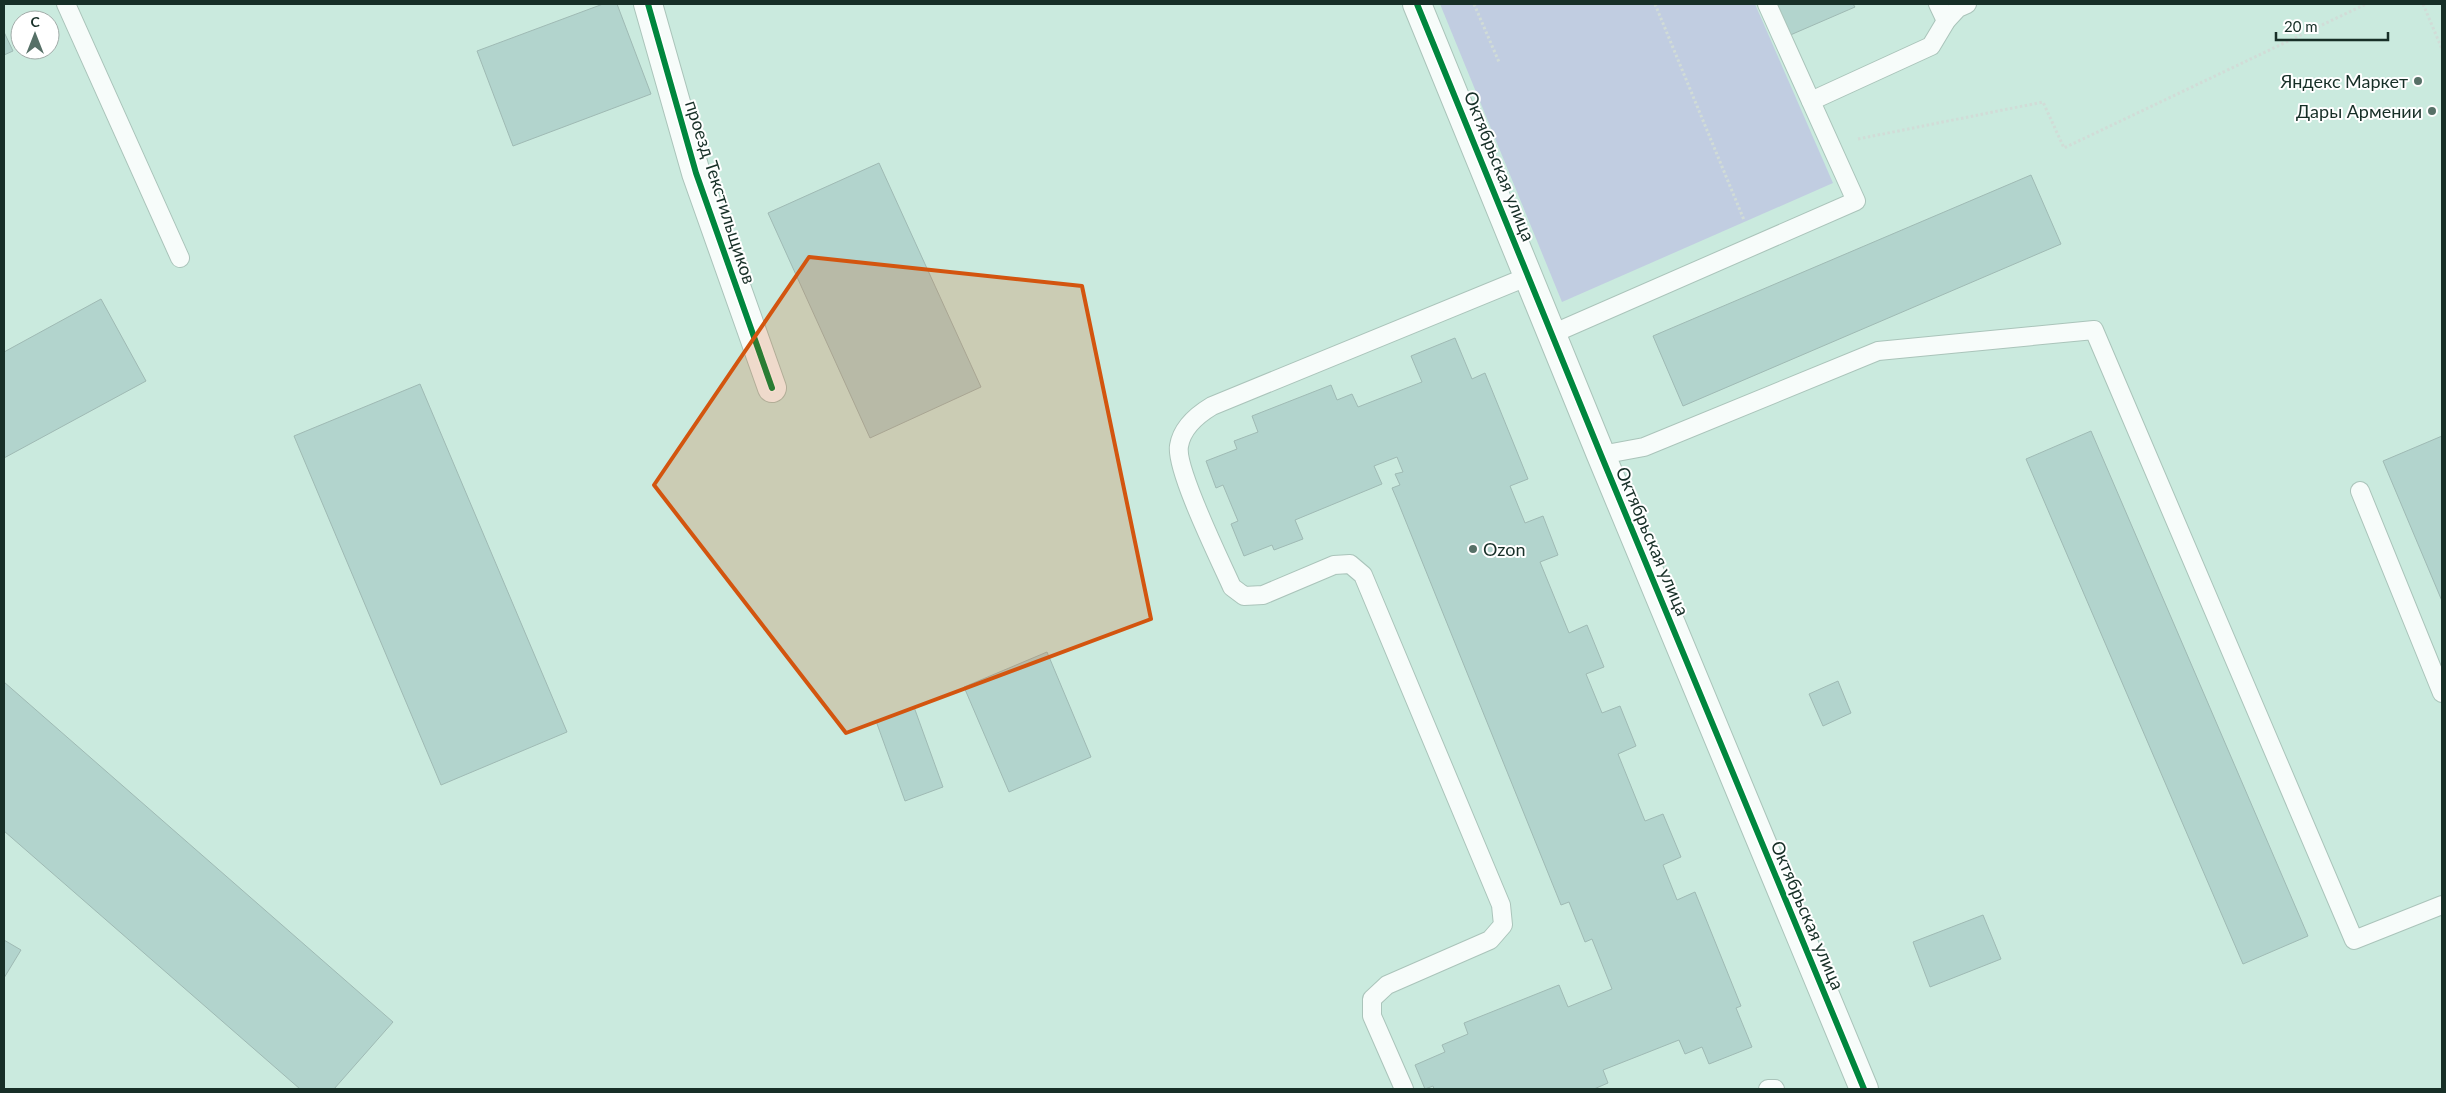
<svg xmlns="http://www.w3.org/2000/svg" width="2446" height="1093" viewBox="0 0 2446 1093" font-family="Lato,sans-serif">
<style>
.green{fill:#c1cde1}
.building{fill:#b2d4cd;stroke:#9fbab4}
.lines{fill:none;stroke-linecap:round;stroke-linejoin:round}
.lane-casing{stroke:#aac4ba;stroke-width:20}
.street-casing{stroke:#aac4ba;stroke-width:30}
.path{stroke:#d1dcd7;stroke-width:3;stroke-dasharray:2.5 2.5;stroke-linecap:butt}
.lane{stroke:#f7fcfa;stroke-width:18}
.street{stroke:#f7fcfa;stroke-width:28}
.cycleway-casing{stroke:#fff;stroke-width:9}
.cycleway{stroke:#00873e;stroke-width:6}
.marked{fill:#d3550f;fill-opacity:0.2;stroke:#d3550f;stroke-width:4;stroke-linejoin:round}
.poi-dot{fill:#567067;stroke:#fff;stroke-width:2}
.labels{text-anchor:middle;dominant-baseline:central;stroke-width:4;stroke-linejoin:round;paint-order:stroke}
.poi-label{font-size:18px;fill:#172f27;stroke:#fff;text-anchor:end}
.street-label{font-size:18px;fill:#172f27;stroke:#fff}
</style>
<rect width="100%" height="100%" fill="#caeade"/>
<path class="green" d="M 1440,4 L 1755,4 L 1833,183 L 1562,302 Z"/>
<g class="building">
<path d="M 603,4 L 617,4 L 651,94 L 513,146 L 477,51 Z"/>
<path d="M 1774,4 L 1853,4 L 1855,7 L 1788,36 Z"/>
<path d="M 4,32 L 13,51 L 4,55 Z"/>
<path d="M 879,163 L 981,387 L 870,438 L 768,213 Z"/>
<path d="M 2031,175 L 2061,244 L 1683,406 L 1653,336 Z"/>
<path d="M 101,299 L 146,381 L 4,458 L 4,352 Z"/>
<path d="M 1455,338 L 1472,379 L 1485,373 L 1528,479 L 1510,486 L 1525,523 L 1543,516 L 1558,555 L 1540,562 L 1569,633 L 1587,625 L 1604,667 L 1586,674 L 1602,713 L 1620,706 L 1636,746 L 1618,754 L 1645,821 L 1663,814 L 1681,857 L 1663,865 L 1677,900 L 1695,892 L 1741,1006 L 1736,1008 L 1752,1047 L 1709,1064 L 1702,1047 L 1685,1054 L 1679,1040 L 1603,1070 L 1608,1083 L 1594,1089 L 1434,1089 L 1433,1086 L 1425,1089 L 1415,1065 L 1445,1052 L 1442,1045 L 1468,1034 L 1464,1023 L 1559,985 L 1568,1007 L 1612,989 L 1592,939 L 1585,942 L 1569,902 L 1561,905 L 1398,502 L 1392,488 L 1400,485 L 1395,474 L 1403,472 L 1397,457 L 1374,466 L 1382,484 L 1295,520 L 1303,539 L 1274,550 L 1272,545 L 1244,556 L 1231,524 L 1238,521 L 1223,485 L 1216,488 L 1206,461 L 1237,449 L 1234,441 L 1258,432 L 1252,416 L 1331,385 L 1337,400 L 1352,394 L 1358,407 L 1422,382 L 1411,356 Z"/>
<path d="M 420,384 L 567,732 L 441,785 L 294,436 Z"/>
<path d="M 2091,431 L 2308,936 L 2243,964 L 2026,459 Z"/>
<path d="M 2442,436 L 2442,601 L 2383,461 Z"/>
<path d="M 1047,652 L 1091,757 L 1009,792 L 964,687 Z"/>
<path d="M 1838,681 L 1851,713 L 1823,726 L 1809,694 Z"/>
<path d="M 4,682 L 393,1022 L 334,1089 L 300,1089 L 4,831 Z"/>
<path d="M 914,707 L 943,787 L 905,801 L 876,721 Z"/>
<path d="M 1983,915 L 2001,959 L 1930,987 L 1913,942 Z"/>
<path d="M 4,940 L 21,950 L 4,978 Z"/>
</g>
<g class="lines">
<g class="lane-casing">
<g id="lane">
<path d="M 66,4 L 180,258"/>
<path d="M 1938,4 L 1946,21"/>
<path d="M 1811,101 L 1931,46 L 1946,21 L 1958,8 L 1967,4"/>
<path d="M 1552,334 L 1856,201 L 1767,4"/>
<path d="M 1601,455 L 1644,447 L 1878,351 L 2094,330 L 2354,940 L 2442,905"/>
<path d="M 2360,491 L 2442,693"/>
<path d="M 1404,1089 L 1372,1016 L 1372,999 L 1387,985 L 1490,940 L 1503,925 L 1501,905 L 1363,575 L 1350,564 L 1334,565 L 1263,595 L 1244,596 L 1232,587 C 1220,560 1175,469 1179,446 C 1182,427 1197,415 1212,406 L 1529,276"/>
<path d="M 1768,1089 L 1775,1089"/>
</g>
</g>
<g class="street-casing">
<g id="street">
<path d="M 648,4 L 696,173 L 772,388"/>
<path d="M 1417,4 L 1601,455 L 1864,1089"/>
</g>
</g>
<g class="path">
<path d="M 1474,4 L 1499,62"/>
<path d="M 1655,4 L 1744,220"/>
<path d="M 2423,4 L 2442,49"/>
<path d="M 1858,139 L 2043,102 L 2064,148 L 2366,4"/>
</g>
<use href="#lane" class="lane"/>
<use href="#street" class="street"/>
<g class="cycleway-casing">
<g id="cycleway">
<path d="M 648,4 L 696,173 L 772,388"/>
<path d="M 1417,4 L 1601,455 L 1864,1089"/>
</g>
</g>
<use href="#cycleway" class="cycleway"/>
</g>
<path class="marked" d="M 809,257 L 1082,286 L 1151,619 L 846,733 L 654,485 Z"/>
<g class="poi-dot">
<circle cx="2418" cy="81" r="5"/>
<circle cx="2432" cy="111" r="5"/>
<circle cx="1473" cy="549" r="5"/>
</g>
<g class="labels">
<g class="poi-label">
<text x="2408" y="81">Яндекс Маркет</text>
<text x="2422" y="111">Дары Армении</text>
<text x="1483" y="549" text-anchor="start">Ozon</text>
</g>
<g class="street-label">
<text transform="translate(1500 166) rotate(68)">Октябрьская улица</text>
<text transform="translate(721 192) rotate(72)">проезд Текстильщиков</text>
<text transform="translate(1653 541) rotate(67)">Октябрьская улица</text>
<text transform="translate(1808 915) rotate(67)">Октябрьская улица</text>
</g>
</g>
<rect width="2446" height="1093" fill="none" stroke="#172f27" stroke-width="10"/>
<g transform="translate(35 35)"><circle r="24" fill="#ffffff" stroke="#a2aca9"/>
<path d="M0-4L9 19L0 12L-9 19Z" fill="#567067"/>
<text y="-8" font-size="14" font-weight="bold" text-anchor="middle" fill="#172f27">С</text>
</g>
<path d="M2276 32v8h112v-8" fill="none" stroke="#172f27" stroke-width="2.5"/>
<text x="2284" y="32" font-size="15" fill="#172f27" stroke="#ffffff" stroke-width="4" paint-order="stroke">20 m</text>
</svg>
